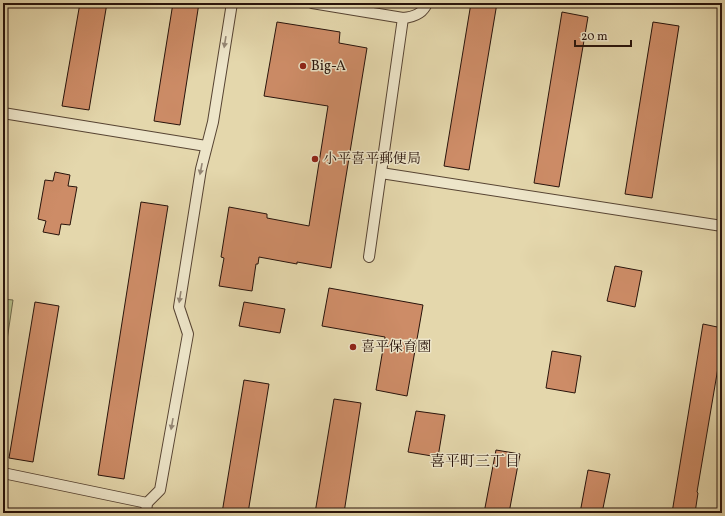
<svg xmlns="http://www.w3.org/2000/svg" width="725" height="516" viewBox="0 0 725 516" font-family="Vollkorn,'Noto Serif JP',serif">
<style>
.green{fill:#b5be88;stroke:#6e684a}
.building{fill:#cd8c67;stroke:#28130b}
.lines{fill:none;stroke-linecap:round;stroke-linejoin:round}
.service-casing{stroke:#574433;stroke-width:12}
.service{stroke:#ede5c9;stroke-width:10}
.oneway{fill:#948674}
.poi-dot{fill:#8f2418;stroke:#ede5c9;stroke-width:1.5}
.labels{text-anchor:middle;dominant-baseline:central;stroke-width:3;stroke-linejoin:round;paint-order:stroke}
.poi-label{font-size:14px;fill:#28130b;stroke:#ede5c9;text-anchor:start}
.neighbourhood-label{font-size:15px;fill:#28130b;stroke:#ede5c9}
</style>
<rect width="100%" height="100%" fill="#e4d7ac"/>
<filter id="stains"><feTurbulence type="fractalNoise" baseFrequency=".005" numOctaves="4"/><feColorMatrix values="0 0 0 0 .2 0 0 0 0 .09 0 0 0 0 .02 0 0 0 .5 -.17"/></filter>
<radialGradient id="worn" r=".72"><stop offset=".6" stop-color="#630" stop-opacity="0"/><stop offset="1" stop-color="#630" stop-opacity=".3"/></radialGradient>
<path class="green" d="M 3,299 L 13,300 L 3,367 Z"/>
<g class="building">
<path d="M 80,3 L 107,3 L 89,110 L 62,106 Z"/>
<path d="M 173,3 L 199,3 L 180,125 L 154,121 Z"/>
<path d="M 471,3 L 497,3 L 469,170 L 444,166 Z"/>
<path d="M 562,12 L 588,17 L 559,187 L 534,183 Z"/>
<path d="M 277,22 L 340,32 L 339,43 L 367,48 L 331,268 L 297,262 L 297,264 L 259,257 L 258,264 L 256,264 L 252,291 L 219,286 L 224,258 L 221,257 L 229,207 L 267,214 L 267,218 L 309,226 L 328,106 L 264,96 Z"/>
<path d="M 653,22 L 679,26 L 652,198 L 625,194 Z"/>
<path d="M 55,172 L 70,175 L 68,186 L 77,187 L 70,225 L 61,224 L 59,235 L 43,232 L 46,221 L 38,219 L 45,180 L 53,181 Z"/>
<path d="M 141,202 L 168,206 L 124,479 L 98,475 Z"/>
<path d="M 615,266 L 642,271 L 635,307 L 607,301 Z"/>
<path d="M 329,288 L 423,305 L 407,396 L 376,390 L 385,337 L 322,326 Z"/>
<path d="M 35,302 L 59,306 L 33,462 L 9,458 Z"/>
<path d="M 244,302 L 285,309 L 280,333 L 239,326 Z"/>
<path d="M 703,324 L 722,328 L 722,344 L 697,492 L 698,493 L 695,513 L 672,513 Z"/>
<path d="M 552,351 L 581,356 L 575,393 L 546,388 Z"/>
<path d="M 244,380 L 269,384 L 248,513 L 222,513 Z"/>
<path d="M 334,399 L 361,403 L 344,513 L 315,513 Z"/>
<path d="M 416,411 L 445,415 L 438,457 L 408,452 Z"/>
<path d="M 496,450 L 520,454 L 509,513 L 484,513 Z"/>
<path d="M 588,470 L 610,474 L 602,513 L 580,513 Z"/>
</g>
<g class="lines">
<g class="service-casing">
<g id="service">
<path d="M 312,3 L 403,18 C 414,17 423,14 427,3"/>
<path d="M 3,113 L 206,146"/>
<path d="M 381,173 L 722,226"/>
<path d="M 369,257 L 403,18"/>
<path d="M 3,473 L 147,503"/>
<path d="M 146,513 L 147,503 L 160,490 L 188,334 L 179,307 L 201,169 L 213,122 L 232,3"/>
</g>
</g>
<use href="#service" class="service"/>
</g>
<defs><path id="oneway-solid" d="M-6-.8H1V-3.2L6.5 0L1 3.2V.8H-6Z"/></defs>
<g class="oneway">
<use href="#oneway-solid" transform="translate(225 42) rotate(99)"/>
<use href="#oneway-solid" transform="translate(201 169) rotate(101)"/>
<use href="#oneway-solid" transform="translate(180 297) rotate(99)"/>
<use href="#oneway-solid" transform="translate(172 424) rotate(100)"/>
</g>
<g class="poi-dot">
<circle cx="303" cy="66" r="4"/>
<circle cx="315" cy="159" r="4"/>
<circle cx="353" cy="347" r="4"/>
</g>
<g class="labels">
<g class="poi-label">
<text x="311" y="66">Big-A</text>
<text x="323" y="159">小平喜平郵便局</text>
<text x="361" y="347">喜平保育園</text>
</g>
<g class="neighbourhood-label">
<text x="475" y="462">喜平町三丁目</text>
</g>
</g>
<rect width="725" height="516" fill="none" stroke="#e4d7ac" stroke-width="16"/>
<rect x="4" y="4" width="717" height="508" fill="none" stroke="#28130b" stroke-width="2"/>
<rect x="8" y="8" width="709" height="500" fill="none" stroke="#28130b"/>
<path d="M575 40v6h56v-6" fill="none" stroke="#28130b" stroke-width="2"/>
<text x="581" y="40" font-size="12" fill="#28130b" stroke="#ede5c9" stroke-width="3" paint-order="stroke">20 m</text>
<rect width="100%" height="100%" filter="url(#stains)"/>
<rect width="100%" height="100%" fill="url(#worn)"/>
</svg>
